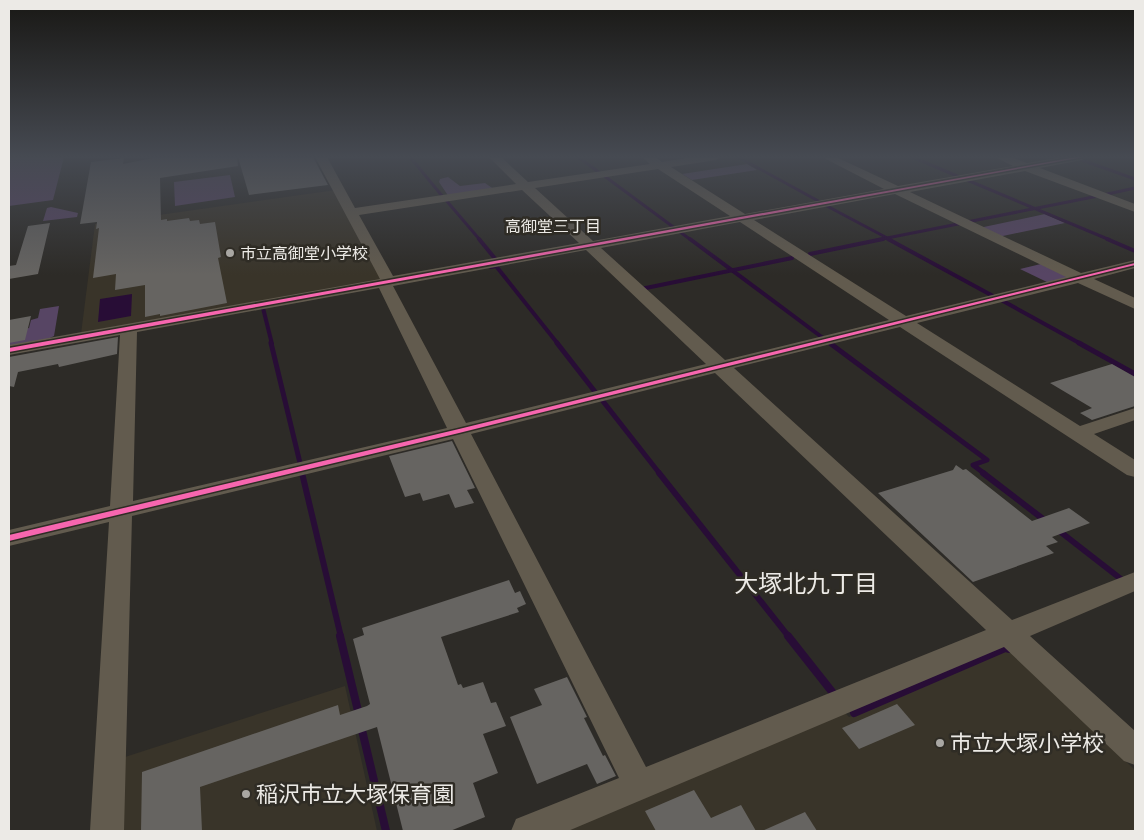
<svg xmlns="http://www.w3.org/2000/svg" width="1144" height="840" viewBox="0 0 1144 840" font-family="'PT Sans Narrow','Noto Sans JP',sans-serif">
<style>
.built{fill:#393429}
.green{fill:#574564}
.water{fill:#280d36}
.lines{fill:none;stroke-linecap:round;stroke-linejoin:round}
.stream-far4{stroke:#280d36;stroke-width:3}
.stream-far3{stroke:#280d36;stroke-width:4}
.stream-far2{stroke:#280d36;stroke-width:5}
.stream-far1{stroke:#280d36;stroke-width:6}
.stream{stroke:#280d36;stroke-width:8}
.building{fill:#666461}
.minor{fill:#625b4e;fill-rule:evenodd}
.cycleway-casing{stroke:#2f2c25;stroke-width:3}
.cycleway{fill:#f766af;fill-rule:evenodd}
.poi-dot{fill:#a9a7a3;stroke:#2f2c25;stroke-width:2}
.labels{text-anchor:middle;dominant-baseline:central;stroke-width:5;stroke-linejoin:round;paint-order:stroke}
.far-neighbourhood-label{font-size:16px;fill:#eceae6;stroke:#2f2c25}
.far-poi-label{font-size:16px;fill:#eceae6;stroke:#2f2c25;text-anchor:start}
.near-poi-label{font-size:22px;fill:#eceae6;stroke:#2f2c25;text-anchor:start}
.near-neighbourhood-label{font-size:24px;fill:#eceae6;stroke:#2f2c25}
</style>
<rect width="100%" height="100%" fill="#2d2b27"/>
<g class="built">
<path d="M 336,190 L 384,281 L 81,334 L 95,224 Z"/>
<path d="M 1006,651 L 1013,653 L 1135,770 L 1135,831 L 562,831 L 845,713 L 849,717 Z"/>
<path d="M 345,686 L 377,831 L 123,831 L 125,757 Z"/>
</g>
<g class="green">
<path d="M 9,157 L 64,157 L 53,200 L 9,206 Z"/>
<path d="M 747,164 L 757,170 L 692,180 L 682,174 Z"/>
<path d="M 230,175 L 235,197 L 175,206 L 174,182 Z"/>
<path d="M 448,177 L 460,186 L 485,183 L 495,190 L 449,197 L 439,182 L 440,179 Z"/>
<path d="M 51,207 L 78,213 L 77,217 L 43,221 L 47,208 Z"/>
<path d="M 1045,214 L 1065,223 L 998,237 L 979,228 Z"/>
<path d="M 1045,263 L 1071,278 L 1049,283 L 1020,269 Z"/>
<path d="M 59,306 L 54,336 L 46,340 L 9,347 L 9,332 L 29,328 L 31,320 L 38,318 L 40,309 Z"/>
</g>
<path class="water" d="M 132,294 L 131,316 L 98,322 L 100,299 Z"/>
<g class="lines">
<g class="stream-far4">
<path d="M 410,157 L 443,197"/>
<path d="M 578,157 L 600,173"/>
<path d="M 738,157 L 822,203"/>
<path d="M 912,157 L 962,178"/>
<path d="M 1079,159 L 1135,179"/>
<path d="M 603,175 L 676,229"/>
<path d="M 967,180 L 1110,240"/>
<path d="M 1103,195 L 1135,188"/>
<path d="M 445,199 L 480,240"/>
<path d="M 825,205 L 891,240"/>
<path d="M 967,222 L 1098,196"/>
<path d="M 680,232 L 691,240"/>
<path d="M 877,240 L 963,223"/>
</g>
<g class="stream-far3">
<path d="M 479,239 L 497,261"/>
<path d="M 690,239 L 823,338"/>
<path d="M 888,239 L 993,296"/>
<path d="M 1107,239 L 1135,251"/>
<path d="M 810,254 L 883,239"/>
<path d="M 491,267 L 496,266 L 558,344"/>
<path d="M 641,289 L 792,258"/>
<path d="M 1003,301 L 1081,344"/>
<path d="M 263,308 L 272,344"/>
</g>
<g class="stream-far2">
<path d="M 271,343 L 300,463"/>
<path d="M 557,343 L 596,393"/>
<path d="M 1079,343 L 1135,374"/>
<path d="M 831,344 L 987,460 L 973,465 L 985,474"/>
<path d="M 602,400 L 660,474"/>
<path d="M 302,472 L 302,474"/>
</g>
<g class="stream-far1">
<path d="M 302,473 L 341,637"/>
<path d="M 659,473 L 789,637"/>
<path d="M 983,473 L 1047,522"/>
<path d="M 1058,530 L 1121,579"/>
</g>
<g class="stream">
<path d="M 340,636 L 359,715"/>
<path d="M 788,636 L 833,693"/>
<path d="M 854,713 L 1005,648 L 1010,649"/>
<path d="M 361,726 L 386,831"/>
</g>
</g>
<g class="building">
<path d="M 158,157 L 237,157 L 238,166 L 160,178 L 161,220 L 167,219 L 167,221 L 189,218 L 190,221 L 199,220 L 200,224 L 215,222 L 221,257 L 218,258 L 227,303 L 160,316 L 160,314 L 145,317 L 145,285 L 115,290 L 116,274 L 93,278 L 99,228 L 96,229 L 97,222 L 80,224 L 91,162 L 124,158 L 123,164 Z"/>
<path d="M 238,157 L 313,157 L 328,185 L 249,195 Z"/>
<path d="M 50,223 L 38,274 L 9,279 L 9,266 L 16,265 L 28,226 Z"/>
<path d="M 31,316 L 25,340 L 9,343 L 9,320 Z"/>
<path d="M 118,337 L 117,354 L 59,367 L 58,364 L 18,372 L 14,387 L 9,386 L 9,357 Z"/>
<path d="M 1112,364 L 1135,377 L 1135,406 L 1092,420 L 1080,413 L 1092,408 L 1050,383 Z"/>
<path d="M 452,441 L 475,488 L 467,490 L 474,503 L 455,508 L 449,494 L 423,501 L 420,493 L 405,497 L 389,456 Z"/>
<path d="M 956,465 L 963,470 L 966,469 L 1032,521 L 1069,508 L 1090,523 L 1052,537 L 1058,542 L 1046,546 L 1054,553 L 973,582 L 878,493 L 953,470 Z"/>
<path d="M 509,580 L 515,593 L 520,591 L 526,604 L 517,608 L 519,612 L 441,637 L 458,685 L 461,684 L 463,688 L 483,682 L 491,703 L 496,702 L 506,726 L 483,734 L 498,773 L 473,783 L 485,817 L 450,831 L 403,831 L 377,727 L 200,787 L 202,831 L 141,831 L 142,772 L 338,705 L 340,715 L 367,706 L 370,704 L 353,639 L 364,635 L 362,628 Z"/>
<path d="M 567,677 L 587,717 L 584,718 L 603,756 L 605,755 L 616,776 L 597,784 L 587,764 L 537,784 L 510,717 L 542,705 L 534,689 Z"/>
<path d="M 897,704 L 915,725 L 859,749 L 842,728 Z"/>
<path d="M 694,790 L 711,818 L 741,805 L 756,831 L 656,831 L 645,811 Z"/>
<path d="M 805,812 L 817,831 L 762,831 Z"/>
</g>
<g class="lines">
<path class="minor" d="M 315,157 L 327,157 L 355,208 L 516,184 L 489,157 L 501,157 L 528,182 L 650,164 L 642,157 L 655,157 L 662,162 L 693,157 L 721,157 L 716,160 L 671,167 L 745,214 L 884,189 L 822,157 L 836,157 L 898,186 L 1013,166 L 995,157 L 1010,157 L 1027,163 L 1063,157 L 1087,157 L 1082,160 L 1040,168 L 1135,204 L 1135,212 L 1025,171 L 910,192 L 1081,273 L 1135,260 L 1135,268 L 1094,279 L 1135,298 L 1135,309 L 1078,283 L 917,323 L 1080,426 L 1135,408 L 1135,420 L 1094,434 L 1135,460 L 1135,477 L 1127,475 L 900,327 L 734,368 L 1012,620 L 1135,572 L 1135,591 L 1030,636 L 1135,731 L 1135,765 L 1124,761 L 1004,647 L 568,831 L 511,831 L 516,819 L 619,778 L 453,439 L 132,516 L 124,831 L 90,831 L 109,522 L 9,546 L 9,530 L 110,506 L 120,335 L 9,355 L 9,345 L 380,279 ZM 658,169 L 730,216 L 593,241 L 535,188 ZM 522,190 L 579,243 L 393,276 L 359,215 ZM 895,194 L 1066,277 L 906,316 L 754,220 ZM 740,222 L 889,320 L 725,360 L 601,248 ZM 586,250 L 706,364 L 466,423 L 393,286 ZM 379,288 L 447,428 L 133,501 L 137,332 ZM 715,373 L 986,630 L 646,767 L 471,434 Z"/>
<g class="cycleway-casing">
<g id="cycleway">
<path d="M 1076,157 L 1084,157 L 9,352 L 9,348 Z"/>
<path d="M 1135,263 L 1135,265 L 459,433 L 9,541 L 9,535 L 459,429 Z"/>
</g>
</g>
<use href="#cycleway" class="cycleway"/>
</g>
<linearGradient id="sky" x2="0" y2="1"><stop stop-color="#191815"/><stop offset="0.57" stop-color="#464a52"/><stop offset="1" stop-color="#464a52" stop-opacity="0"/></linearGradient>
<rect width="1144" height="275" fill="url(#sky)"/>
<g class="poi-dot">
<circle cx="230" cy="253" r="5"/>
<circle cx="940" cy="743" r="5"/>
<circle cx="246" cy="794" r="5"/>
</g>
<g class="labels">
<g class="far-neighbourhood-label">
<text x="553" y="226">高御堂三丁目</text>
</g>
<g class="far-poi-label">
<text x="240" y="253">市立高御堂小学校</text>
</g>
<g class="near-poi-label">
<text x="950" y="743">市立大塚小学校</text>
<text x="256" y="794">稲沢市立大塚保育園</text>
</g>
<g class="near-neighbourhood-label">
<text x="806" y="583">大塚北九丁目</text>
</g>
</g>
<rect width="1144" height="840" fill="none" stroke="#eceae6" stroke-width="20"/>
</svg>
